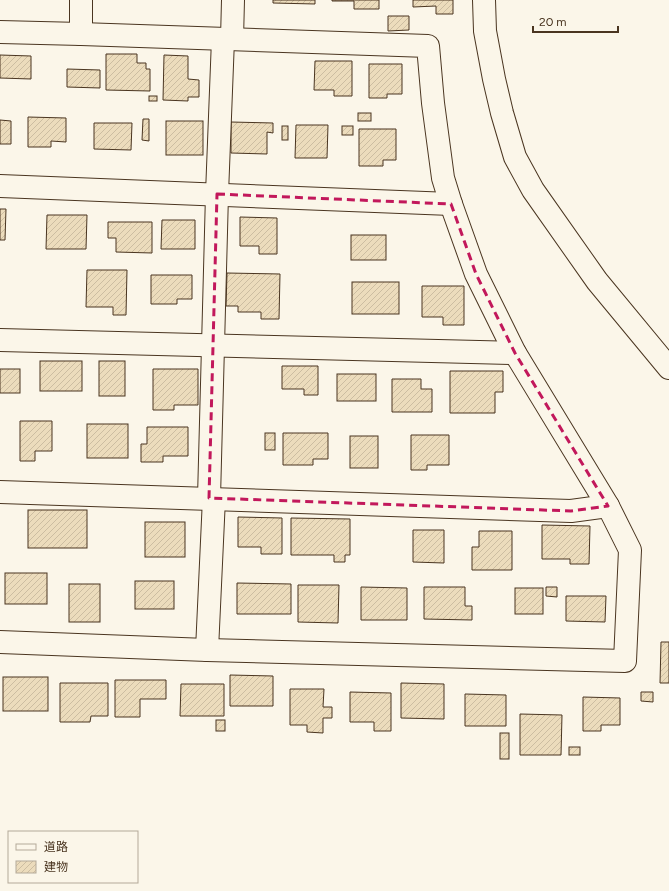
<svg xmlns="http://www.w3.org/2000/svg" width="669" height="891" viewBox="0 0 669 891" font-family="Figtree,'Noto Sans JP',sans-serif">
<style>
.building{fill:url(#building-hatch);stroke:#4a3520}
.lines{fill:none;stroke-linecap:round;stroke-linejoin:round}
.street-casing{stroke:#4a3520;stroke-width:24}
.secondary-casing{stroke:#4a3520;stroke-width:24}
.street{stroke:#fbf6e9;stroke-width:22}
.secondary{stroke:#fbf6e9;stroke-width:22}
.marked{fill:none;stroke:#c2185b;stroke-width:3;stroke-dasharray:8 5;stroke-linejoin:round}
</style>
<defs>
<pattern id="building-hatch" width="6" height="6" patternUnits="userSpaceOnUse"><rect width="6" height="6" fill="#ecdcbc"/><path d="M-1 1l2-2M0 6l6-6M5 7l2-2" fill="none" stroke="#ccbda1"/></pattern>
</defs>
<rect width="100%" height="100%" fill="#fbf6e9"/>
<g class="building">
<path d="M 273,0 L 315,0 L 315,4 L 273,3 Z"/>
<path d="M 332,0 L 379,0 L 379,9 L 354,9 L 354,1 L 332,1 Z"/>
<path d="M 413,0 L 453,0 L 453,14 L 436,14 L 436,6 L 413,7 Z"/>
<path d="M 388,16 L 409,16 L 409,30 L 388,31 Z"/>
<path d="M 106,54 L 137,54 L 137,63 L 146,63 L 146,69 L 150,69 L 150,91 L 106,90 Z"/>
<path d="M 0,55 L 31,56 L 31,79 L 0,78 Z"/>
<path d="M 164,55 L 188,56 L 188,79 L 199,80 L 199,97 L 188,97 L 188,101 L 163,100 Z"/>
<path d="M 315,61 L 352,61 L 352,96 L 334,96 L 334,90 L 314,90 Z"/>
<path d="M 369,64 L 402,64 L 402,94 L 387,94 L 387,98 L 369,98 Z"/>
<path d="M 67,69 L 100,70 L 100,88 L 67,87 Z"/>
<rect x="149" y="96" width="8" height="5"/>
<rect x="358" y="113" width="13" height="8"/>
<path d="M 28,117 L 66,118 L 66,142 L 51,141 L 51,147 L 28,147 Z"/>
<path d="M 143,119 L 149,119 L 149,141 L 142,140 Z"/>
<path d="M 0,120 L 11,121 L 11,144 L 0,144 Z"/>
<rect x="166" y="121" width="37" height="34"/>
<path d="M 231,122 L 273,123 L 273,133 L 267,132 L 267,154 L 231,153 Z"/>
<path d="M 94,123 L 132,123 L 131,150 L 94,149 Z"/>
<path d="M 296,125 L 328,125 L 327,158 L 295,158 Z"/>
<rect x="282" y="126" width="6" height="14"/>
<rect x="342" y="126" width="11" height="9"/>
<path d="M 359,129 L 396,129 L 396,160 L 383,160 L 383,166 L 359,166 Z"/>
<path d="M 0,209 L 6,209 L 5,240 L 0,240 Z"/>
<path d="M 47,215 L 87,215 L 86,249 L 46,249 Z"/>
<path d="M 240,217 L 277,218 L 277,254 L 259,254 L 259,246 L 240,246 Z"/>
<path d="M 162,220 L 195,220 L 195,249 L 161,249 Z"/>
<path d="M 108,222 L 152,222 L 152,253 L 116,252 L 116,238 L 108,238 Z"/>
<rect x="351" y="235" width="35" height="25"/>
<path d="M 87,270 L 127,270 L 126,315 L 113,315 L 113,307 L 86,307 Z"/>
<path d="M 227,273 L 280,274 L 279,319 L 261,319 L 261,312 L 238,312 L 238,306 L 226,306 Z"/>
<path d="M 151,275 L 192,275 L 192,299 L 177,299 L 177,304 L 151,304 Z"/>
<rect x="352" y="282" width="47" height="32"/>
<path d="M 422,286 L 464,286 L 464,325 L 443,325 L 443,317 L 422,317 Z"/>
<rect x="40" y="361" width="42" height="30"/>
<rect x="99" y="361" width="26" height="35"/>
<path d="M 282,366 L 318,366 L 318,395 L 304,395 L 304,389 L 282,389 Z"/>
<rect x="0" y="369" width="20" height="24"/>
<path d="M 153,369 L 198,369 L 198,405 L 174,405 L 174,410 L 153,410 Z"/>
<path d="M 450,371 L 503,371 L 503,392 L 495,392 L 495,413 L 450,413 Z"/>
<rect x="337" y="374" width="39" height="27"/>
<path d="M 392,379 L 421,379 L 421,389 L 432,389 L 432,412 L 392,412 Z"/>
<path d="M 20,421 L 52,421 L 52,451 L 35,451 L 35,461 L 20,461 Z"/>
<rect x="87" y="424" width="41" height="34"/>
<path d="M 147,427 L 188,427 L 188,456 L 163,456 L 163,462 L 141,462 L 141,444 L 147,444 Z"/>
<rect x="265" y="433" width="10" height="17"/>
<path d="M 283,433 L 328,433 L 328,459 L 313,459 L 313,465 L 283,465 Z"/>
<path d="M 411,435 L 449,435 L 449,465 L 427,465 L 427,470 L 411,470 Z"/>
<rect x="350" y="436" width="28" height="32"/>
<rect x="28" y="510" width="59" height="38"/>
<path d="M 238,517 L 282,518 L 282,554 L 261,554 L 261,547 L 238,547 Z"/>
<path d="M 291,518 L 350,519 L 350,555 L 345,555 L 345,562 L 334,562 L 334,555 L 291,555 Z"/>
<rect x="145" y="522" width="40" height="35"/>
<path d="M 542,525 L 590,526 L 589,564 L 570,564 L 570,559 L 542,559 Z"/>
<path d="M 413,530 L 444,530 L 444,563 L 413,562 Z"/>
<path d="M 479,531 L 512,531 L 512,570 L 472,570 L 472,547 L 479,547 Z"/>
<rect x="5" y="573" width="42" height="31"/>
<rect x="135" y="581" width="39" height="28"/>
<path d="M 237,583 L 291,584 L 291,614 L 237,614 Z"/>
<rect x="69" y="584" width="31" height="38"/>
<path d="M 298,585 L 339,585 L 338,623 L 298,622 Z"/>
<path d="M 361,587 L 407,588 L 407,620 L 361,620 Z"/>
<path d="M 424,587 L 465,587 L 465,606 L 472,606 L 472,620 L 424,619 Z"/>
<path d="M 546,587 L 557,587 L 557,597 L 546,596 Z"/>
<rect x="515" y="588" width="28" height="26"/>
<path d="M 566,596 L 606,596 L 605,622 L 566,621 Z"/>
<path d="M 661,642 L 669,642 L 669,683 L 660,683 Z"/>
<path d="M 230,675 L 273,676 L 273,706 L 230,706 Z"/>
<rect x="3" y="677" width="45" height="34"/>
<path d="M 115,680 L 166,680 L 166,699 L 140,699 L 140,717 L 115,717 Z"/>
<path d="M 60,683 L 108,683 L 108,716 L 91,716 L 90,722 L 60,722 Z"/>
<path d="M 401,683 L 444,684 L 444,719 L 401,718 Z"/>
<path d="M 181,684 L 224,684 L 224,716 L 180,716 Z"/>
<path d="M 290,689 L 324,689 L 323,707 L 332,707 L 332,718 L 323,718 L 323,733 L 307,732 L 307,725 L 290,725 Z"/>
<path d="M 350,692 L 391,693 L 391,731 L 374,731 L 374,722 L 350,722 Z"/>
<path d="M 641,692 L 653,692 L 653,702 L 641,701 Z"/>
<path d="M 465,694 L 506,695 L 506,726 L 465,726 Z"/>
<path d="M 583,697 L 620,698 L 620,725 L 601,725 L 601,731 L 583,731 Z"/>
<path d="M 520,714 L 562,715 L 561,755 L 520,755 Z"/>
<rect x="216" y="720" width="9" height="11"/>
<rect x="500" y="733" width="9" height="26"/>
<rect x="569" y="747" width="11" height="8"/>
</g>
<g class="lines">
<g class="street-casing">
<g id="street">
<path d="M 81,0 L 81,34"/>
<path d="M 0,32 L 81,34 L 428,46 L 433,103 L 443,178 L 451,204 L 476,274 L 515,353 L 608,506 L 630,550 L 625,661 L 207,650 L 0,642"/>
<path d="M 232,39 L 233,0"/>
<path d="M 0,186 L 451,204"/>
<path d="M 0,340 L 515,353"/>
<path d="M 0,492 L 571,511 L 608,506"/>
<path d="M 209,498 L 217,194 L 223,39"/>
<path d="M 207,650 L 214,498"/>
</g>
</g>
<g class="secondary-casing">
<path id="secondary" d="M 484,0 L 485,31 L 494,79 L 502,113 L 515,157 L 533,190 L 597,281 L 669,368"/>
</g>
<use href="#street" class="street"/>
<use href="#secondary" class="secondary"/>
</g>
<path class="marked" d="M 217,194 L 451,204 L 476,274 L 515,353 L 608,506 L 571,511 L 209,498 Z"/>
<rect x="8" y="831" width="130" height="52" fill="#fbf6e9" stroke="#b4a999"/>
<rect x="16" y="844" width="20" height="6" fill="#fbf6e9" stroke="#b4a999"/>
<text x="44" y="851" font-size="12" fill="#4a3520">道路</text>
<rect x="16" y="861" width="20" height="12" fill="url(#building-hatch)" stroke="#b4a999"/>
<text x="44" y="871" font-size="12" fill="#4a3520">建物</text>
<path d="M533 26v6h85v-6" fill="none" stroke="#4a3520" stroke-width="2"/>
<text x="539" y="26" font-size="12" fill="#4a3520" stroke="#fbf6e9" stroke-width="3" paint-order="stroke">20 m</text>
</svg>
